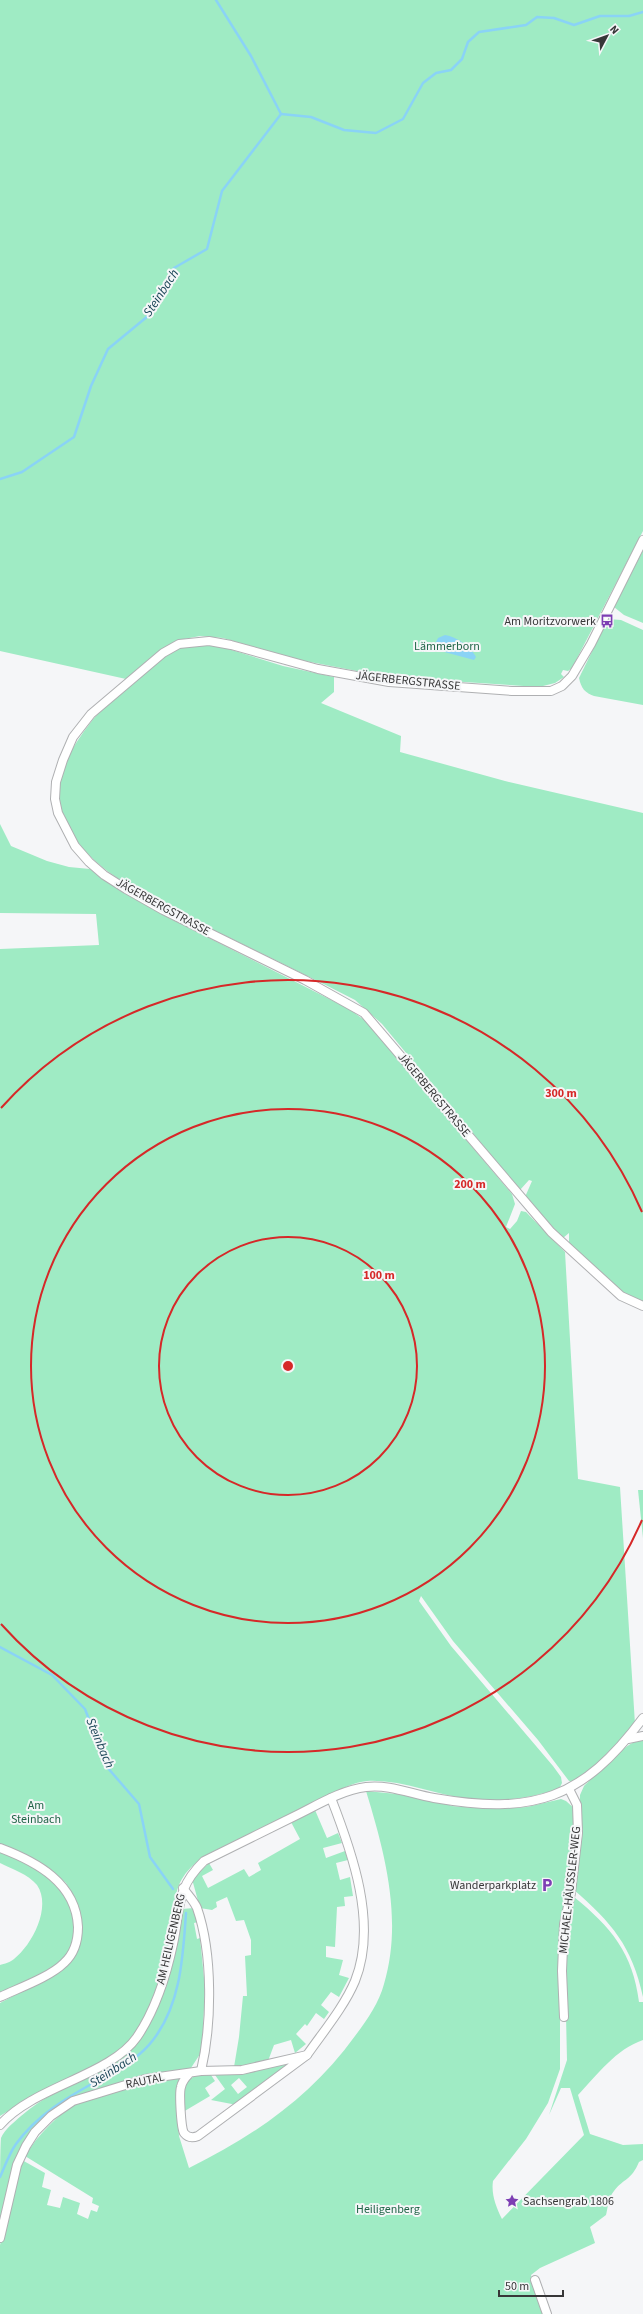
<svg xmlns="http://www.w3.org/2000/svg" width="643" height="2314" viewBox="0 0 643 2314" font-family="'Source Sans 3',sans-serif">
<style>
.green{fill:#9febc4;fill-rule:evenodd}
.water{fill:#8ad3f6}
.lines{fill:none;stroke-linecap:round;stroke-linejoin:round}
.stream{stroke:#8ad3f6;stroke-width:2.5}
.minor-casing{stroke:#afb0b2;stroke-width:10}
.minor{stroke:#fff;stroke-width:8}
.ring{fill:none;stroke:#d62828;stroke-width:2}
.labels{text-anchor:middle;dominant-baseline:central;stroke-width:4;stroke-linejoin:round;paint-order:stroke}
.poi-label{font-size:12px;fill:#373738;stroke:#f5f6f8;text-anchor:end}
.park-label{font-size:12px;fill:#216548;stroke:#f5f6f8}
.street-label{font-size:12px;fill:#373738;stroke:#f5f6f8}
.water-label{font-size:13px;font-style:italic;fill:#194456;stroke:#f5f6f8}
.centre{fill:#d62828;stroke:#f5f6f8;stroke-width:2}
.ring-label{font-size:12px;text-anchor:middle;font-weight:bold;fill:#d62828;stroke:#f5f6f8;stroke-width:4;stroke-linejoin:round;paint-order:stroke}
</style>
<rect width="100%" height="100%" fill="#f5f6f8"/>
<g class="green">
<path d="M 0,0 L 643,0 L 643,531 L 572,668 L 568,671 L 563,670 L 561,674 L 564,677 L 555,683 L 539,687 L 388,677 L 300,660 L 223,638 L 200,636 L 179,640 L 159,651 L 126,679 L 0,651 Z"/>
<path d="M 643,550 L 643,623 L 624,615 L 614,607 Z"/>
<path d="M 608,619 L 621,620 L 643,630 L 643,705 L 594,696 C 585,693 581,688 579,678 Z"/>
<path d="M 206,645 L 222,647 L 283,666 L 334,677 L 334,692 L 321,703 L 401,736 L 400,752 L 505,781 L 643,813 L 643,1302 L 623,1293 L 569,1244 L 569,1233 L 563,1238 L 525,1197 L 532,1181 L 529,1180 L 520,1190 L 382,1024 L 355,1000 C 308,976 259,952 211,929 C 171,909 125,889 92,858 C 76,843 61,821 59,798 C 57,769 75,743 91,722 C 103,707 163,653 179,648 C 187,645 198,646 206,645 Z"/>
<path d="M 0,824 L 11,846 L 47,861 L 69,867 L 90,869 L 124,893 L 162,914 L 349,1009 L 367,1022 L 512,1194 L 515,1204 L 506,1227 L 510,1229 L 517,1221 L 521,1211 L 526,1212 L 565,1252 L 578,1479 L 620,1487 L 635,1724 L 591,1770 L 573,1782 L 569,1781 L 538,1740 L 453,1641 L 421,1596 L 419,1601 L 451,1646 L 553,1766 L 561,1777 L 562,1783 L 559,1789 C 529,1798 501,1803 469,1799 C 435,1795 401,1779 367,1781 C 354,1782 342,1789 330,1794 L 203,1857 C 167,1884 178,1903 171,1941 C 165,1973 152,2007 134,2034 C 119,2059 62,2080 36,2094 C 23,2100 12,2109 0,2116 L 0,2003 L 58,1972 L 82,1932 L 82,1924 L 78,1905 L 66,1883 L 47,1867 L 0,1844 L 0,949 L 99,945 L 96,914 L 0,913 Z"/>
<path d="M 638,1490 L 643,1490 L 643,1538 Z"/>
<path d="M 643,1739 L 643,1997 C 632,1946 612,1923 573,1889 L 579,1831 L 580,1795 L 584,1786 C 596,1774 626,1741 643,1739 Z"/>
<path d="M 366,1791 L 397,1794 L 449,1804 L 451,1806 L 490,1809 L 527,1807 L 561,1799 L 566,1801 L 575,1809 L 575,1832 L 569,1890 L 560,1934 L 560,2069 L 548,2103 L 526,2139 L 493,2181 C 491,2194 496,2207 502,2219 L 584,2135 L 570,2088 L 561,2088 L 549,2115 L 567,2060 L 565,1971 L 567,1925 L 571,1899 L 574,1897 C 611,1927 633,1953 639,2002 L 643,2002 L 643,2040 C 616,2049 597,2075 578,2095 L 590,2134 L 623,2145 L 643,2144 L 643,2160 L 639,2162 C 631,2181 624,2178 614,2191 C 608,2198 608,2207 606,2215 L 590,2227 L 595,2243 L 540,2268 L 531,2275 L 543,2314 L 0,2314 L 0,2245 L 22,2160 L 45,2173 L 42,2187 L 51,2190 L 47,2205 L 60,2208 L 63,2197 L 80,2203 L 77,2214 L 88,2219 L 91,2210 L 97,2212 L 99,2206 L 92,2203 L 93,2198 L 25,2156 C 39,2133 56,2118 77,2101 L 75,2096 C 48,2114 25,2131 14,2163 C 11,2170 12,2179 10,2187 C 8,2201 4,2215 0,2229 C 0,2215 0,2146 1,2138 C 5,2129 13,2123 21,2116 C 43,2097 68,2086 94,2073 C 105,2068 118,2062 127,2053 C 166,2017 173,1958 182,1909 L 194,1908 L 198,1922 L 194,1923 L 197,1939 L 200,1938 L 205,1988 L 202,2051 L 189,2071 L 183,2072 L 178,2088 L 177,2100 L 179,2136 L 189,2168 C 254,2136 312,2096 355,2036 C 367,2020 379,2003 384,1984 C 403,1920 385,1853 366,1791 Z"/>
<path d="M 315,1810 L 327,1838 L 338,1833 L 342,1843 L 323,1848 L 326,1858 L 345,1851 L 348,1860 L 336,1863 L 340,1880 L 350,1877 L 353,1896 L 344,1897 L 345,1906 L 337,1907 L 335,1947 L 326,1946 L 326,1957 L 343,1960 L 339,1975 L 349,1978 L 339,1997 L 331,1992 L 321,2005 L 329,2012 L 324,2019 L 316,2013 L 307,2026 L 305,2024 L 296,2034 L 306,2044 L 295,2053 L 291,2040 L 274,2045 L 268,2061 L 234,2067 L 239,2037 L 243,1996 L 247,1996 L 245,1956 L 251,1955 L 251,1940 L 244,1920 L 236,1921 L 227,1897 L 216,1902 L 217,1907 L 212,1910 L 200,1908 L 192,1879 L 209,1863 L 213,1870 L 202,1876 L 208,1888 L 244,1869 L 249,1877 L 261,1870 L 258,1863 L 300,1839 L 291,1822 Z"/>
<path d="M 0,1851 C 35,1868 69,1881 74,1924 C 75,1935 72,1950 64,1958 C 48,1974 20,1983 0,1993 L 0,1965 C 4,1964 11,1962 14,1959 C 32,1945 52,1907 37,1885 C 28,1874 12,1869 0,1863 Z"/>
<path d="M 291,2062 L 237,2105 L 211,2100 L 225,2089 L 215,2075 L 235,2073 ZM 239,2078 L 247,2087 L 238,2094 L 231,2085 Z"/>
<path d="M 199,2075 L 211,2075 L 215,2081 L 205,2088 L 210,2096 L 183,2112 C 183,2096 181,2079 199,2075 Z"/>
</g>
<path class="water" d="M 445,635 C 457,637 470,646 476,657 L 474,660 L 437,650 L 434,646 L 438,638 Z"/>
<g class="lines">
<g class="stream">
<path d="M 281,114 L 311,117 L 344,130 L 376,133 L 403,119 L 423,83 L 436,73 L 451,70 L 462,59 L 468,42 L 479,32 L 526,25 L 537,17 L 554,18 L 574,25 L 600,16 L 629,16 L 643,12"/>
<path d="M 0,479 L 22,472 L 74,437 L 91,386 L 108,349 L 148,316 L 174,268 L 207,249 L 222,191 L 281,114 L 251,56 L 216,0"/>
<path d="M 0,1647 L 52,1675 L 85,1709 L 107,1767 L 139,1804 L 150,1857 L 173,1889"/>
<path d="M 0,2177 C 5,2166 9,2154 16,2144 C 37,2115 66,2098 97,2081 C 117,2069 139,2059 153,2040 C 181,2004 183,1956 186,1913"/>
</g>
<g class="minor-casing">
<g id="minor">
<path d="M 643,540 L 591,644 L 572,676 L 562,686 L 551,691 L 512,691 L 389,682 L 318,669 L 231,645 L 209,641 L 179,644 L 163,653 L 91,714 L 73,737 L 63,760 L 56,782 L 55,799 L 58,813 L 75,846 L 89,862 L 104,875 L 126,889 L 163,910 L 305,980 L 364,1013 L 551,1232 L 621,1296 L 643,1306"/>
<path d="M 628,1739 L 643,1736"/>
<path d="M 0,1848 C 37,1862 76,1883 78,1927 C 78,1940 74,1954 64,1963 C 50,1977 19,1988 0,1997"/>
<path d="M 183,1888 C 187,1894 194,1901 197,1908 C 213,1954 212,2024 201,2071"/>
<path d="M 564,2017 L 562,1971 L 564,1924 L 571,1893 L 578,1833 L 577,1805 L 569,1789"/>
<path d="M 307,2055 C 323,2032 344,2007 355,1981 C 378,1924 352,1852 331,1798"/>
<path d="M 0,2125 C 34,2086 110,2076 137,2037 C 156,2009 166,1977 173,1944 C 181,1908 175,1889 204,1861 C 236,1845 267,1830 299,1814 C 319,1804 342,1790 366,1787 C 389,1784 411,1794 434,1798 C 533,1815 582,1800 643,1718"/>
<path d="M 0,2238 L 17,2165 L 26,2146 L 35,2132 L 51,2116 L 73,2101 L 145,2079 L 201,2071 L 242,2070 L 307,2055 L 198,2136 C 193,2138 188,2138 184,2133 C 181,2128 179,2093 181,2087 C 182,2082 186,2077 189,2074"/>
<path d="M 535,2280 L 547,2314"/>
</g>
</g>
<use href="#minor" class="minor"/>
</g>
<g class="ring">
<circle cx="288" cy="1366" r="129"/>
<circle cx="288" cy="1366" r="257"/>
<path d="M642 1520A386 386 0 0 1 1 1624M1 1108A386 386 0 0 1 642 1212"/>
</g>
<defs>
<g id="bus-bare" transform="scale(1.08)"><path d="M-5-6H5V4H4V6H2V4H-2V6H-4V4H-5ZM-3.5-4V0h7V-4ZM-3.5 1.2v1.5H-2V1.2ZM2 1.2v1.5H3.5V1.2Z" fill="#7d3eb3" stroke="#f5f6f8" stroke-width="2.5" paint-order="stroke"/></g>
<g id="parking-bare" transform="scale(1.08)"><path d="M-3.5-5.5H1a3.5 3.5 0 0 1 0 7H-1V5.5H-3.5ZM-1-3.4V-.6H.8a1.4 1.4 0 0 0 0-2.8Z" fill="#7d3eb3" stroke="#f5f6f8" stroke-width="2.5" paint-order="stroke"/></g>
<g id="sight-bare" transform="scale(1.08)"><path d="M0-6L1.8-2.2L6-1.7L2.9 1.2L3.7 5.4L0 3.3L-3.7 5.4L-2.9 1.2L-6-1.7L-1.8-2.2Z" fill="#7d3eb3" stroke="#f5f6f8" stroke-width="2.5" paint-order="stroke"/></g>
</defs>
<g fill-rule="evenodd">
<use href="#bus-bare" x="607" y="621"/>
<use href="#parking-bare" x="547" y="1885"/>
<use href="#sight-bare" x="512" y="2201"/>
</g>
<g class="labels">
<g class="poi-label">
<text x="596" y="621">Am Moritzvorwerk</text>
<text x="536" y="1885">Wanderparkplatz</text>
<text x="523" y="2201" text-anchor="start">Sachsengrab 1806</text>
</g>
<g class="park-label">
<text x="447" y="646">Lämmerborn</text>
<text x="36" y="1805">Am<tspan x="36" dy="14">Steinbach</tspan></text>
<text x="388" y="2209">Heiligenberg</text>
</g>
<g class="street-label">
<text transform="translate(408 681) rotate(6)">JÄGERBERGSTRASSE</text>
<text transform="translate(163 907) rotate(29)">JÄGERBERGSTRASSE</text>
<text transform="translate(434 1095) rotate(50)">JÄGERBERGSTRASSE</text>
<text transform="translate(570 1890) rotate(-84)">MICHAEL-HÄUSSLER-WEG</text>
<text transform="translate(171 1939) rotate(-77)">AM HEILIGENBERG</text>
<text transform="translate(145 2081) rotate(-12)">RAUTAL</text>
</g>
<g class="water-label">
<text transform="translate(161 293) rotate(-57)">Steinbach</text>
<text transform="translate(100 1743) rotate(67)">Steinbach</text>
<text transform="translate(113 2070) rotate(-33)">Steinbach</text>
</g>
</g>
<circle cx="288" cy="1366" r="6" class="centre"/>
<g class="ring-label">
<text x="561" y="1097">300 m</text>
<text x="470" y="1188">200 m</text>
<text x="379" y="1279">100 m</text>
</g>
<g transform="translate(607 36) rotate(49)" stroke="#f5f6f8" stroke-width="3" paint-order="stroke">
<path d="M0-3L7 15L0 10L-7 15Z" fill="#373738"/>
<text y="-6" font-size="11" font-weight="bold" text-anchor="middle" fill="#373738">N</text>
</g>
<path d="M499 2290v6h64v-6" fill="none" stroke="#373738" stroke-width="2"/>
<text x="505" y="2290" font-size="12" fill="#373738" stroke="#f5f6f8" stroke-width="3" paint-order="stroke">50 m</text>
</svg>
